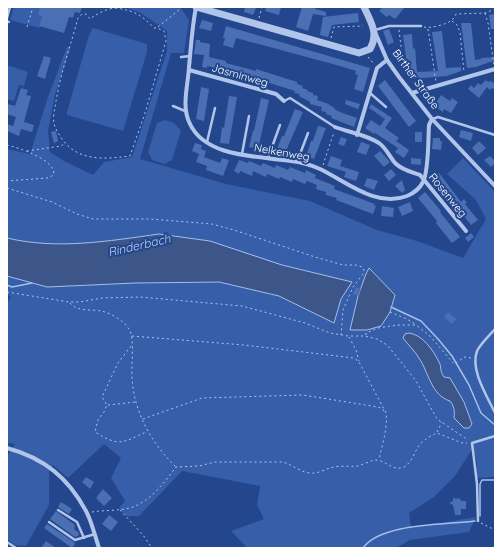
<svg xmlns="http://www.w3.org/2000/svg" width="502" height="555" viewBox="0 0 502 555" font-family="Quicksand,sans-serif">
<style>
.green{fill:#375ea9;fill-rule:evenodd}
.water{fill:#3c5689;stroke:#a5bfec}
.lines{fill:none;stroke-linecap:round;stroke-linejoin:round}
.stream{stroke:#a5bfec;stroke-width:1.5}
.building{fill:#4b6fb3}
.path{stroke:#b1c5eb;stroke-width:1;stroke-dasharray:2 3;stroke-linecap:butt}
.service{stroke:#b1c5eb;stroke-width:2.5}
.minor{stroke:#b1c5eb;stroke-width:4}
.tertiary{stroke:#b1c5eb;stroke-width:7}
.labels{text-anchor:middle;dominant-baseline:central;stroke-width:4;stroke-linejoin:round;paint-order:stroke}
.street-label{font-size:11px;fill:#fff;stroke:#23468c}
.water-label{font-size:12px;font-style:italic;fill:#bdd0f2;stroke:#23468c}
</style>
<rect width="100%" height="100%" fill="#23468c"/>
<g class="green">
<path d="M 14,7 L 40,8 L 38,15 L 42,17 L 39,28 L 10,20 Z"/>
<path d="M 125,7 L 180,7 L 189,20 L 184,53 L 171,53 L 140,159 L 226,184 L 310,201 L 377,230 L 417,241 L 463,258 L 486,219 L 476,200 L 447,174 L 463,158 L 495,192 L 495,477 L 476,478 L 477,464 L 473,448 L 455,476 L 434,497 L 409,513 L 411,528 L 476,517 L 469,532 L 410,540 L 396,548 L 247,548 L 231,531 L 264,519 L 257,505 L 260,486 L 182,471 L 139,516 L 126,516 L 119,508 L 125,501 L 111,478 L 121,458 L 104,444 L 68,478 L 53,465 L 49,471 L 49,505 L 26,546 L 15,545 L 7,539 L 7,456 L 15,444 L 7,443 L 7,303 L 11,297 L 7,294 L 7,276 L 47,287 L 135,283 L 219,282 L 279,296 L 334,323 L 341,299 L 352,282 L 282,265 L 107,242 L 73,244 L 26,243 L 7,238 L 7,149 L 30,154 L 48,97 L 67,47 L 71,47 L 55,94 L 48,131 L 50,152 L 64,161 L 93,175 L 104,162 L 132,157 L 167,51 L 167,31 L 141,13 ZM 403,338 L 440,364 L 440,371 L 444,377 L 450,379 L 464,402 L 472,424 L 455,413 L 453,406 L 450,401 C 431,395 429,373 419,358 C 415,351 408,345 403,338 Z"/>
<path d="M 93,28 L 147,44 L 147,52 L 123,131 L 67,115 L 67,112 L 89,35 Z"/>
<path d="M 7,65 L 28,72 L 24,86 L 19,85 L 14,101 L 7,99 Z"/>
<path d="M 165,120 L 174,123 L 181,131 L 172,160 L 164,164 L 152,160 L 148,152 L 157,123 Z"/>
</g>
<g class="water">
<path d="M 159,234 L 210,241 L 282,265 L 352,282 L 341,299 L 334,323 L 279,296 L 219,282 L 135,283 L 47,287 L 7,276 L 7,238 C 57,250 109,241 159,234 Z"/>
<path d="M 369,268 L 395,295 L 390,312 L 381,326 L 367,330 L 350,330 L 358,296 L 366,274 Z"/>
<path d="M 409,333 C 423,335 433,350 439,362 C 442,367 439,370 444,377 L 450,378 L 464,402 L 472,424 L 469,428 L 464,428 L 454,418 C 455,411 454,406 450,401 C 431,395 429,373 419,358 C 415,351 408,345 403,338 L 405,334 Z"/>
</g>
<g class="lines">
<g class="stream">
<path d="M 7,285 L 12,287 L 32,283"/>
<path d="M 391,307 L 421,321 L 438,339 L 452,356 L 469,385 L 481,413 L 495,425"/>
<path d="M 480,516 L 480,484 L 482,480 L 495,480"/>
<path d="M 363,548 C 381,523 445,525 475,521"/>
</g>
</g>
<g class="building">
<path d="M 40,7 L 82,7 L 80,13 L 75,12 L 73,18 L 69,17 L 64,33 L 39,26 L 42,17 L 38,15 Z"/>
<path d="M 245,7 L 256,8 L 253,15 L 244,12 Z"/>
<path d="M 266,7 L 281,7 L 279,15 L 265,11 Z"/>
<path d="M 302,7 L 315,7 L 315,9 L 326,12 L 326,16 L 313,14 L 308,31 L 296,27 Z"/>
<path d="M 383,7 L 405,7 L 395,19 L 389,15 L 387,17 L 379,11 Z"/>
<path d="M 358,13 L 359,22 L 332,25 L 328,37 L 320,35 L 323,17 Z"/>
<path d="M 495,14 L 495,29 L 491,29 L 489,15 Z"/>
<path d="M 202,20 L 213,23 L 211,31 L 199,28 Z"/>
<path d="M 461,23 L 471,23 L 475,60 L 481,59 L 481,58 L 495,57 L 495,61 L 490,62 L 476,67 L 467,68 Z"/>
<path d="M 226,26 L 370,68 L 363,92 L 354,89 L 358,75 L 355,74 L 356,71 L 340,66 L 236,38 L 233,48 L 223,45 L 225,38 L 223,38 Z"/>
<path d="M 389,29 L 394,42 L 388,45 L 383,31 Z"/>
<path d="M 442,31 L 446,68 L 461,67 L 461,71 L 447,76 L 409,79 L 403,35 L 412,34 L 413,49 L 415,48 L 417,72 L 438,71 L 432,32 Z"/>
<path d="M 196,40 L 200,40 L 200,42 L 210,44 L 209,57 L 226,61 L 226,63 L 256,71 L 256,69 L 297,82 L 297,84 L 303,86 L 302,88 L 308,90 L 307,91 L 313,93 L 313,95 L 318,96 L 317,100 L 329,104 L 329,105 L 335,108 L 334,109 L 340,112 L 357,118 L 354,127 L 331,118 L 332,116 L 326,114 L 326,112 L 321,111 L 322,107 L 310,104 L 310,102 L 299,96 L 300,94 L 294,93 L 295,91 L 248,76 L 247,78 L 224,72 L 224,70 L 207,66 L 207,68 L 202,67 L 204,55 L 194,54 Z"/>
<path d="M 44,56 L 51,58 L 45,79 L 37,76 Z"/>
<path d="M 385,80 L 416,121 L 409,127 L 378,86 Z"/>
<path d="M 486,80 L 488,82 L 491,81 L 495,84 L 495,90 L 492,88 L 490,90 L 487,87 L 479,98 L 468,89 L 471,85 L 474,88 L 478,83 L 481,85 Z"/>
<path d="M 201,87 L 209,89 L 204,121 L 196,119 Z"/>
<path d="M 21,88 L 28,90 L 26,95 L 31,96 L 24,122 L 34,125 L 32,132 L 21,129 L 19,136 L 7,131 L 7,124 L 13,126 L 16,117 L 7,114 L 7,104 L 15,106 Z"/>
<path d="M 441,95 L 450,101 L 452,98 L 458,102 L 451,113 L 444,109 L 443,112 L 434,106 Z"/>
<path d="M 229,96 L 237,97 L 229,144 L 220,143 L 222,127 L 224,128 Z"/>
<path d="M 261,98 L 269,100 L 258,149 L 249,147 L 253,131 L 254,131 Z"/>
<path d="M 346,100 L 360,104 L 358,109 L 345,104 Z"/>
<path d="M 371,104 L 392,118 L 385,128 L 399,138 L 396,141 L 409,150 L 404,158 L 395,152 L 398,148 L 375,133 L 374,134 L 365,128 L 371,120 L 380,126 L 385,119 L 369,108 Z"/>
<path d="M 295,109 L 303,112 L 285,153 L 277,149 L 282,136 L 284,136 Z"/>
<path d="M 318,126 L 326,128 L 314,159 L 306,156 L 311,141 L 313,141 Z"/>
<path d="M 461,130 L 473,133 L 471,141 L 459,137 Z"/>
<path d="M 56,131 L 58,141 L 54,143 L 51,132 Z"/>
<rect x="415" y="132" width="7" height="10"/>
<path d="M 341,137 L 347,139 L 344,146 L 338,144 Z"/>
<path d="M 433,138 L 440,138 L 440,141 L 442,141 L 441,150 L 432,149 Z"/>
<path d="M 361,142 L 370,145 L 366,155 L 357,152 Z"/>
<path d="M 478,142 L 480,142 L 486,148 L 478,155 L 472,148 Z"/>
<path d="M 195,143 L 202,145 L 201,149 L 206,151 L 204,157 L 220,163 L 222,158 L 229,160 L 223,176 L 206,170 L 207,166 L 196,162 L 199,154 L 192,151 Z"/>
<path d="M 380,151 L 390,162 L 384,167 L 374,156 Z"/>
<path d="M 331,156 L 342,160 L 340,166 L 359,172 L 356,181 L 344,177 L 346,172 L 327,166 Z"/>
<path d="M 490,156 L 495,161 L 495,163 L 491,167 L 484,160 Z"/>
<path d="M 411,158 L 421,159 L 421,165 L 411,164 Z"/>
<path d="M 239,160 L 248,163 L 249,161 L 261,166 L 263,163 L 275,168 L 276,165 L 288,170 L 290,167 L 305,173 L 306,170 L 316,175 L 315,178 L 335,186 L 334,189 L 375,204 L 374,206 L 376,206 L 373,214 L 336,200 L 337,198 L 326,195 L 326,192 L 316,189 L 317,185 L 307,181 L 305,184 L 293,179 L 292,182 L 280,177 L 279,179 L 267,174 L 266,177 L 253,171 L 252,176 L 240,171 L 239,174 L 234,171 Z"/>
<path d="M 391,169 L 396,175 L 389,181 L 384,175 Z"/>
<path d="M 439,173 L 461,202 L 464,199 L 467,203 L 465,204 L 478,220 L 471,225 L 453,202 L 450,204 L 431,180 Z"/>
<path d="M 367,178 L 378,181 L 374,190 L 364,186 Z"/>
<path d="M 402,180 L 405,190 L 402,193 L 395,186 Z"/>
<path d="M 425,192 L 441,211 L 440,212 L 460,237 L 452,243 L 436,223 L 437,221 L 418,198 Z"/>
<path d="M 410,202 L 413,211 L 402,216 L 398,207 Z"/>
<path d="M 382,206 L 394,208 L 393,217 L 381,216 Z"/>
<path d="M 471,233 L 474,237 L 468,242 L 465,238 Z"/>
<path d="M 356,287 L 361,289 L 358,296 L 353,294 Z"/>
<path d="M 448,312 L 456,319 L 452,324 L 444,317 Z"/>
<path d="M 86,477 L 94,482 L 90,489 L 82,482 Z"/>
<path d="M 103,489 L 112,498 L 104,506 L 96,498 Z"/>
<path d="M 453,497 L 456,499 L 458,498 L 462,501 L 466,501 L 466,509 L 461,509 L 461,515 L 455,515 L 453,505 L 449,503 L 453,501 Z"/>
<path d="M 61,502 L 72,509 L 69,514 L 58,507 Z"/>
<path d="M 56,511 L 75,525 L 74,529 L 79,533 L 78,536 L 75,537 L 50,519 Z"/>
<path d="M 109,515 L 118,522 L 111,531 L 102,524 Z"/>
<path d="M 47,524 L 74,542 L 75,544 L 72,548 L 44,528 Z"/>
<path d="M 46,541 L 56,548 L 41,548 Z"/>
</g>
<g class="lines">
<g class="path">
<path d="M 115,8 C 133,10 142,15 154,28 L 157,28 L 164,31 L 166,41 L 145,113 L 130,156 C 106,159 78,162 62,139 C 59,134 55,129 54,123 C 53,119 54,112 55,108 C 59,77 70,48 78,18 L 82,14 L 86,14 L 90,19 C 98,13 106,9 115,8 Z"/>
<path d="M 485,13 L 488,23 L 494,65"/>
<path d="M 259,18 L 262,7"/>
<path d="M 452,21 L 457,25 L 460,32 L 464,72"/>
<path d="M 27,27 L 33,7"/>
<path d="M 158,27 L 180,9"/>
<path d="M 424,27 C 429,29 448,24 452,20 C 454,18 455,16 456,14 L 485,13 L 495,9"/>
<path d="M 428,29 L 436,82"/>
<path d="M 399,30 L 403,63 L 406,68 L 406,71 L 403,72"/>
<path d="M 331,38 L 334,27 L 363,26"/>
<path d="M 368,57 L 374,64"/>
<path d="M 7,145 C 19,148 54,159 54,174 L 52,176 L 47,178 L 7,181"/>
<path d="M 27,151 L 61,146 L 65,143"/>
<path d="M 323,165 L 334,132"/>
<path d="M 7,188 L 52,202 L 77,214 L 93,219 L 150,219 L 212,224 L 234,230 L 315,257 L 343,265 L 356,265 L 362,267 L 364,270 L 363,274 L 353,287 L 346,303 L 343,310 L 341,335"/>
<path d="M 7,292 L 69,302 L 80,302 L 102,298 L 140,297 L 242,306 L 305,323 L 330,333 L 348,336 L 365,336 L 377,339 L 387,345 L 401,362 L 416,381 L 437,419 L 468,440"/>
<path d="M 70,303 C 77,312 91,309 101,311 C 111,313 124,321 129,329 C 135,338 131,366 132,378 C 134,412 151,443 176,467"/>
<path d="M 390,312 L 407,319 L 415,324"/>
<path d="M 366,335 L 366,333 L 378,328 L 397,325 L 416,325 L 430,336 L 454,364 L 465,357 L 471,358"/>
<path d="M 132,336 L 244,345 L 354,358 L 359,362 L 386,413 C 388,428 382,445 379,460"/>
<path d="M 349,337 L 356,350 L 359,361"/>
<path d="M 131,346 L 118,363 L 102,397 L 107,405 L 104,412 L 98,420 L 95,432 C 119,447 122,443 146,432"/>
<path d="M 108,405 L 136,402"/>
<path d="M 143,419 L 202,398 L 303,395 L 372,406 L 381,408 L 385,412"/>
<path d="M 437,432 L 442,422"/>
<path d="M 120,510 L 143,535 L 152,548"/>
<path d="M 92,512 C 104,510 117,511 130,508 C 150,502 164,483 176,467 L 199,466 L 215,462 L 282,462 C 292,464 299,472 310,473 C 317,474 324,470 330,468 C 339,465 349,467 358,466 C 364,464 370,461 375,460 C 386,460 393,472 404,467 C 411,463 414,454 418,447 C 423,440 430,436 437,433 L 462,443 L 467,443"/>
<path d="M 481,523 L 495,530"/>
</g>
<g class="service">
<path d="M 7,18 L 10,7"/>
<path d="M 7,21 L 9,22"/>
<path d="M 375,30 L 389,26 L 421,26"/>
<path d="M 181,57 L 190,56"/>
<path d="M 370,93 L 386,107"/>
<path d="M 284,101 L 290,98 L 335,127"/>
<path d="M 173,106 L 185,111"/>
<path d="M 433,119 L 438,117 L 495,135"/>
<path d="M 207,142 L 215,108"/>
<path d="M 242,154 L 249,116"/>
<path d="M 268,158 L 280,125"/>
<path d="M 297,162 L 308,133"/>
<path d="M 495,329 C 489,336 481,343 477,351 C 470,370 487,396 495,413"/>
<path d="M 58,510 L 77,522 L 84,538"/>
<path d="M 478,521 L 477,484 L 472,443 L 495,436"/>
<path d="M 49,522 L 75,540 L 95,534"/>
<path d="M 7,542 L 16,548"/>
</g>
<g class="minor">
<path d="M 196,7 C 192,27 191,47 189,67 C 188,86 181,107 190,124 C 206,158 259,156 291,161 C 301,162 311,165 320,169 C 347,182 376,208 407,196 C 414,193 420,188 423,182 C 429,170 428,139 429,125 L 432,119"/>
<path d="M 375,32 L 387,60 L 399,77 L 432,119 L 495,186"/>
<path d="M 189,70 L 276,94 L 284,101"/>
<path d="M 412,93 L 495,69"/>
<path d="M 335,127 C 348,132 367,135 379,143 C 387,149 389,156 395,163 C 402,170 411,172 420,175 L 466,231"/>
<path d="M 357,135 L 377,68 L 387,60"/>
<path d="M 7,448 C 44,458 69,478 87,513 C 92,523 95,536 99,548"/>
</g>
<path class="tertiary" d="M 196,7 L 359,53 L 370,49 C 379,34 371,22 364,7"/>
</g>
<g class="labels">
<g class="street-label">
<text transform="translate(240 75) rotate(16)">Jasminweg</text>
<text transform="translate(416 79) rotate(54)">Birther Straße</text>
<text transform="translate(282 152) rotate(10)">Nelkenweg</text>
<text transform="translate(448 195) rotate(51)">Rosenweg</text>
</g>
<g class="water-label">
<text transform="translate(139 245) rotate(-13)">Rinderbach</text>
</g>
</g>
<rect width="502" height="555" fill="none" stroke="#ffffff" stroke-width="16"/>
</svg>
